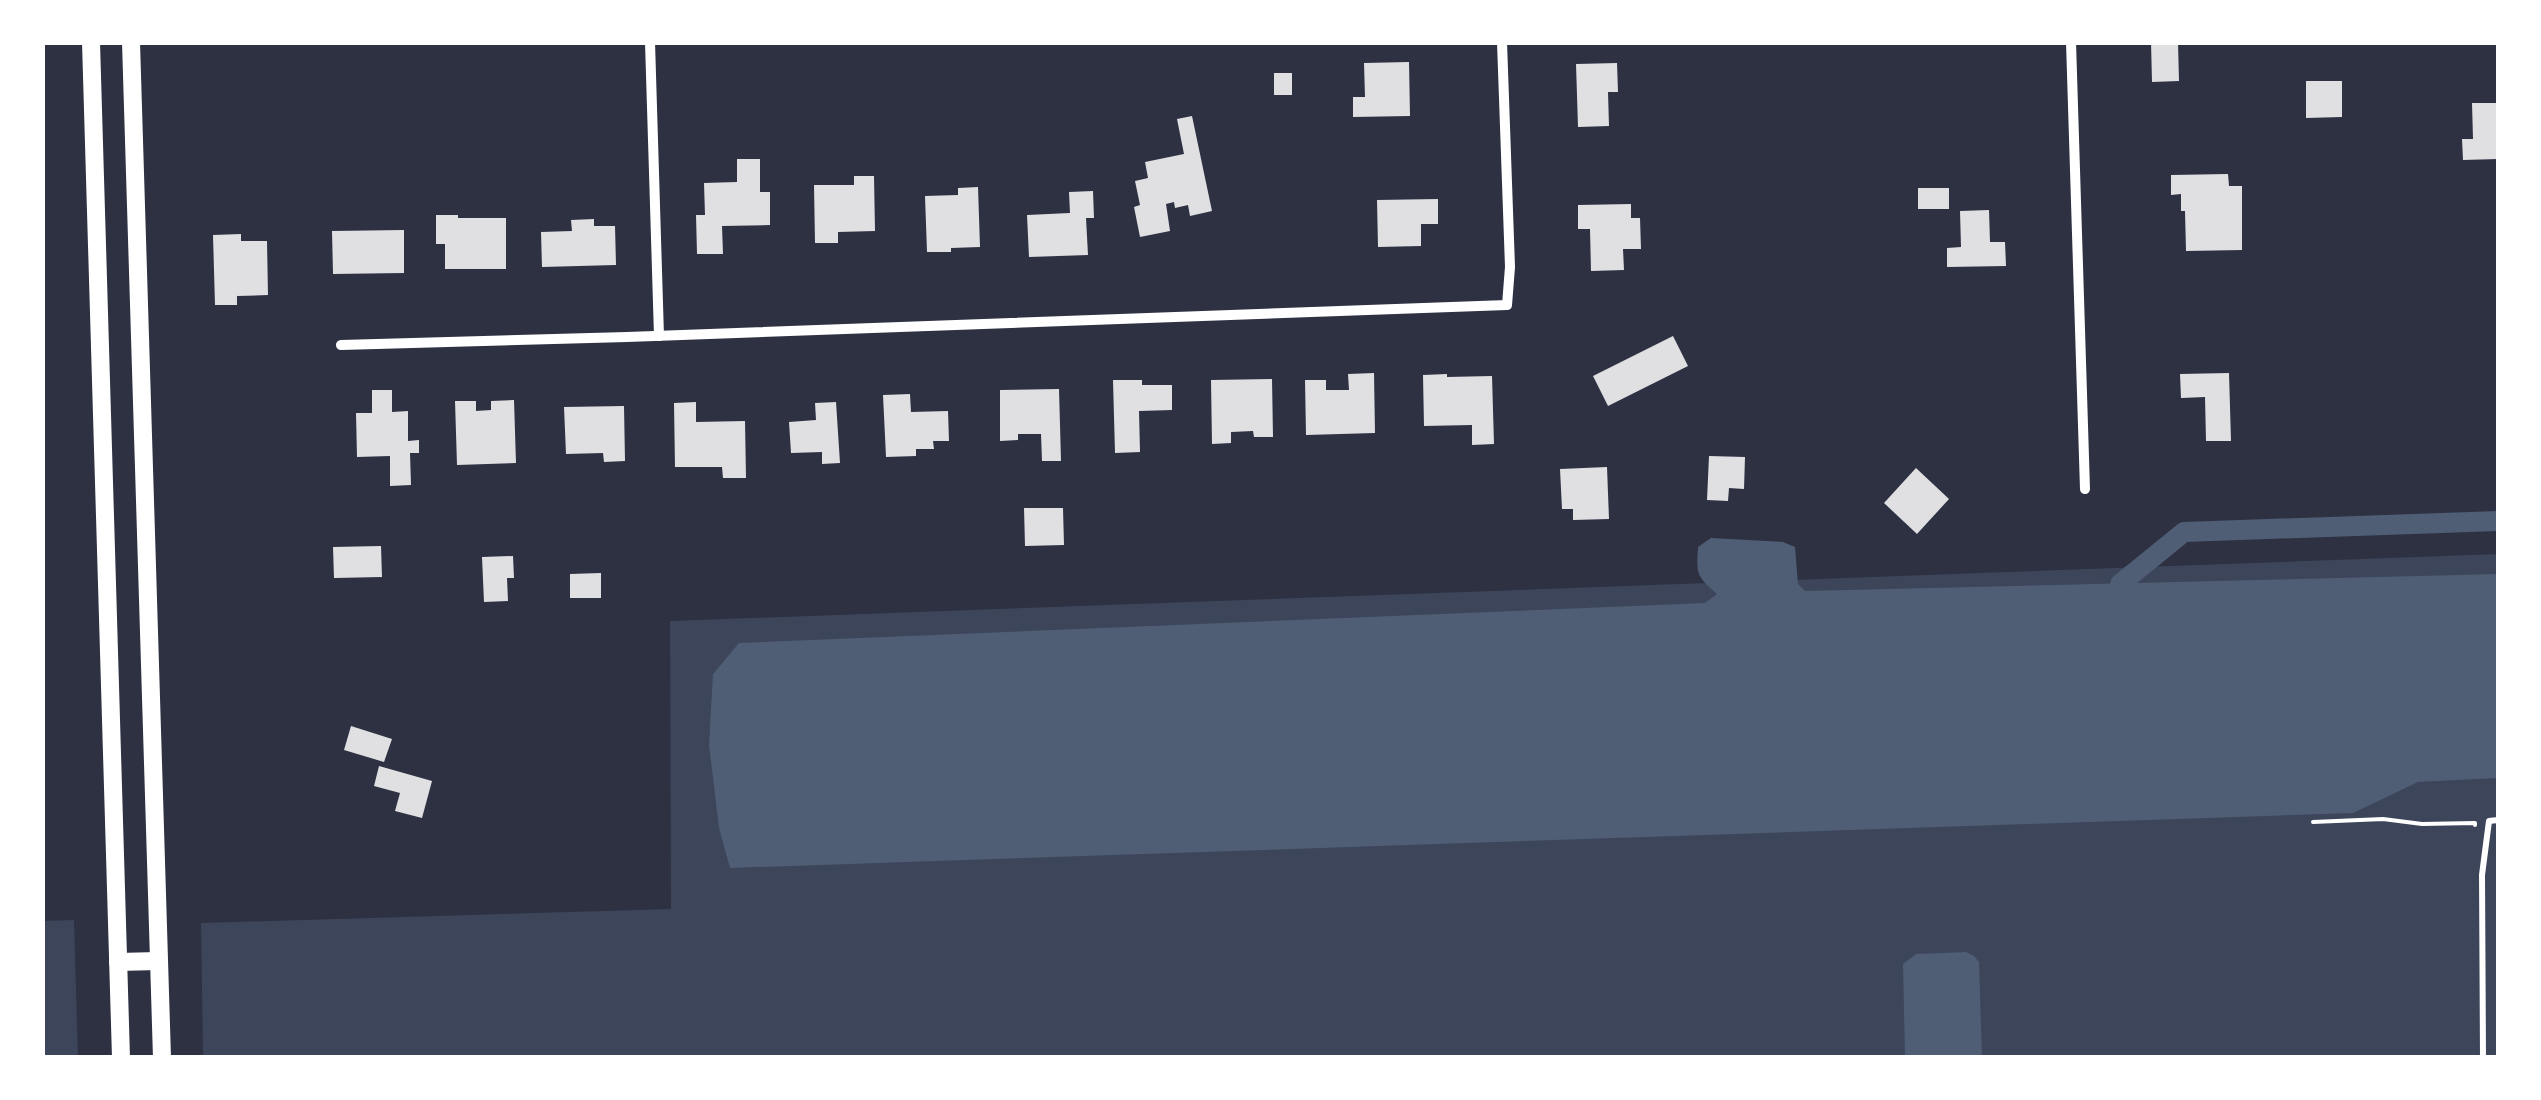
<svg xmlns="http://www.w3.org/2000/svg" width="2541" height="1100" viewBox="0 0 2541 1100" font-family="Signika,sans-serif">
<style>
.green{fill:#3c4559}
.water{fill:#4f5d75}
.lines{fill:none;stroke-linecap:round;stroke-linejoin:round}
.canal{stroke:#4f5d75;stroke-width:20}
.building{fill:#e0e0e3}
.path{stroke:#fff;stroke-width:4}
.service{stroke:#fff;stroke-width:6}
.minor{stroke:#fff;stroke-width:10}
.secondary{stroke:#fff;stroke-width:18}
</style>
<rect width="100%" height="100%" fill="#2d3142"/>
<g class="green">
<path d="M 2498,554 L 2498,1057 L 203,1057 L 201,923 L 671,909 L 670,621 Z"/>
<path d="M 74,920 L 78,1057 L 43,1057 L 43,921 Z"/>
</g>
<g class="water">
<path d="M 1711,538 L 1783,542 L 1795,547 L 1798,584 L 1805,591 L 2498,574 L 2498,778 L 2418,782 L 2353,813 L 730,868 L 719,828 L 709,745 L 713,674 L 739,643 L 1705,603 L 1717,594 C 1697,576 1696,575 1698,547 Z"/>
<path d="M 1966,952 L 1974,956 L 1979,962 L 1982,1057 L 1905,1057 L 1903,964 L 1916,954 Z"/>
</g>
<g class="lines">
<path class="canal" d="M 2120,584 L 2184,532 L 2498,521"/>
</g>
<g class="building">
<path d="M 2151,42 L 2178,42 L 2179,81 L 2152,82 Z"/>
<path d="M 1409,62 L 1410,116 L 1353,117 L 1353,97 L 1365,97 L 1364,63 Z"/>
<path d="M 1617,63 L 1618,92 L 1608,92 L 1609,126 L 1578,127 L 1576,64 Z"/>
<rect x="1274" y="73" width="18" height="22"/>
<path d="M 2306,81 L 2342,81 L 2342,117 L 2306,118 Z"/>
<path d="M 2472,103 L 2498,103 L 2498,159 L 2463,160 L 2462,139 L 2473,139 Z"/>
<path d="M 1192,116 L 1212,211 L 1190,216 L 1188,205 L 1175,208 L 1174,202 L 1166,204 L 1170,231 L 1140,237 L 1134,207 L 1140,205 L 1135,181 L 1148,178 L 1145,162 L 1184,154 L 1177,119 Z"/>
<path d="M 737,159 L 760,159 L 760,192 L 770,192 L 770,225 L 722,226 L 723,254 L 697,254 L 696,215 L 705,215 L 704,183 L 737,182 Z"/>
<path d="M 2228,174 L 2229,186 L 2242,186 L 2242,250 L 2186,251 L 2185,211 L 2181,211 L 2181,194 L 2171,195 L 2171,175 Z"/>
<path d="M 854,176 L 874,176 L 875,231 L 838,232 L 838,243 L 815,243 L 814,185 L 854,185 Z"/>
<path d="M 978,187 L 980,247 L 951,248 L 951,252 L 927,252 L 925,196 L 958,195 L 958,188 Z"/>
<rect x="1918" y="188" width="31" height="21"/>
<path d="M 1093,191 L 1094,218 L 1086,218 L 1088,255 L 1029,257 L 1027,215 L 1070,213 L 1069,192 Z"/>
<path d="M 1438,199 L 1438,224 L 1421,224 L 1421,246 L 1378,247 L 1377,200 Z"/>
<path d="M 1631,204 L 1631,218 L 1640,218 L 1641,249 L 1623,249 L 1624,270 L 1591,271 L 1590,229 L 1578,229 L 1578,205 Z"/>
<path d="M 1989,210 L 1990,242 L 2005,242 L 2006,266 L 1947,267 L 1947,248 L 1961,247 L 1960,211 Z"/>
<path d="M 436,215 L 458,215 L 458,218 L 506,218 L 506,269 L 445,269 L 445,244 L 436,244 Z"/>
<path d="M 594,219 L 594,226 L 615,226 L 616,265 L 542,267 L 541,232 L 572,231 L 571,220 Z"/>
<path d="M 404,230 L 404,273 L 333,274 L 332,231 Z"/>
<path d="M 241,234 L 241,241 L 267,241 L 268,295 L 237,296 L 237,305 L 215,305 L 213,235 Z"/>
<path d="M 1673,336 L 1688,366 L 1608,406 L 1593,376 Z"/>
<path d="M 1374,373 L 1375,433 L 1306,435 L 1305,380 L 1326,380 L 1326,390 L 1349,390 L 1348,374 Z"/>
<path d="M 2229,373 L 2231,441 L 2206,441 L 2205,397 L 2181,398 L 2180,374 Z"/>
<path d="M 1447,374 L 1447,377 L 1492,376 L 1494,444 L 1472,445 L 1472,425 L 1424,426 L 1423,375 Z"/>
<path d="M 1272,379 L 1273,437 L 1254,437 L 1253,431 L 1231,432 L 1231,443 L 1212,444 L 1211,380 Z"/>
<path d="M 1113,380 L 1142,380 L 1142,385 L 1172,385 L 1172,410 L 1139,411 L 1140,452 L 1115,453 Z"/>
<path d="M 1059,389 L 1061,461 L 1042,461 L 1041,434 L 1018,434 L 1018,440 L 1000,441 L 1000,390 Z"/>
<path d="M 372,390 L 392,390 L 392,412 L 408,411 L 408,441 L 419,440 L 419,453 L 410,453 L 411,485 L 390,486 L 390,456 L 357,457 L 356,413 L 372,413 Z"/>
<path d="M 910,394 L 911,412 L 948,411 L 949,441 L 933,441 L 934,449 L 916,449 L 916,456 L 886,457 L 883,395 Z"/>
<path d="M 514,400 L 516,463 L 457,465 L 455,401 L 476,401 L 476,411 L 491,410 L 491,401 Z"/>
<path d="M 696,402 L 696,422 L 745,421 L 746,478 L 723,478 L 722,467 L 675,467 L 674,403 Z"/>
<path d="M 836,402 L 840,463 L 822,464 L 822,452 L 791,453 L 789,422 L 816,420 L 815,403 Z"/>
<path d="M 624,406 L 625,461 L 604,462 L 603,453 L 566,454 L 564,407 Z"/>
<path d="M 1709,456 L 1745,457 L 1744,489 L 1729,488 L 1728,501 L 1707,500 Z"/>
<path d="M 1607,467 L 1609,519 L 1573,520 L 1573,509 L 1562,509 L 1560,469 Z"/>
<path d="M 1916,468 L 1949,499 L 1917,534 L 1884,503 Z"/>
<path d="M 1024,508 L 1063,508 L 1064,545 L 1025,546 Z"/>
<path d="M 381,546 L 382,577 L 334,578 L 333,547 Z"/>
<path d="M 513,556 L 514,578 L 507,578 L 508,601 L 484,602 L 482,557 Z"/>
<path d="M 601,573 L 601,598 L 570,598 L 570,574 Z"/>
<path d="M 351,726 L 392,739 L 384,762 L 344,750 Z"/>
<path d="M 379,766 L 432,781 L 422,818 L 395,811 L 400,793 L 374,786 Z"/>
</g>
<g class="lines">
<path class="path" d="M 2313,822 L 2383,819 L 2422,824 L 2475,823 L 2475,825"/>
<path class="service" d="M 2483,1058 L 2482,875 L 2489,821 L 2498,820"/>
<g class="minor">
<path d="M 650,42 L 659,336"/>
<path d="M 2071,42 L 2085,489"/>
<path d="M 341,345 L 627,337 L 1507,305 L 1510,267 L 1502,42"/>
</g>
<g class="secondary">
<path d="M 91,42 L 121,1058"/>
<path d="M 131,42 L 162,1058"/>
<path d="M 118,962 L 158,961"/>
</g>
</g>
<rect width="2541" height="1100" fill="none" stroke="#ffffff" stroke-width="90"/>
</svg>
